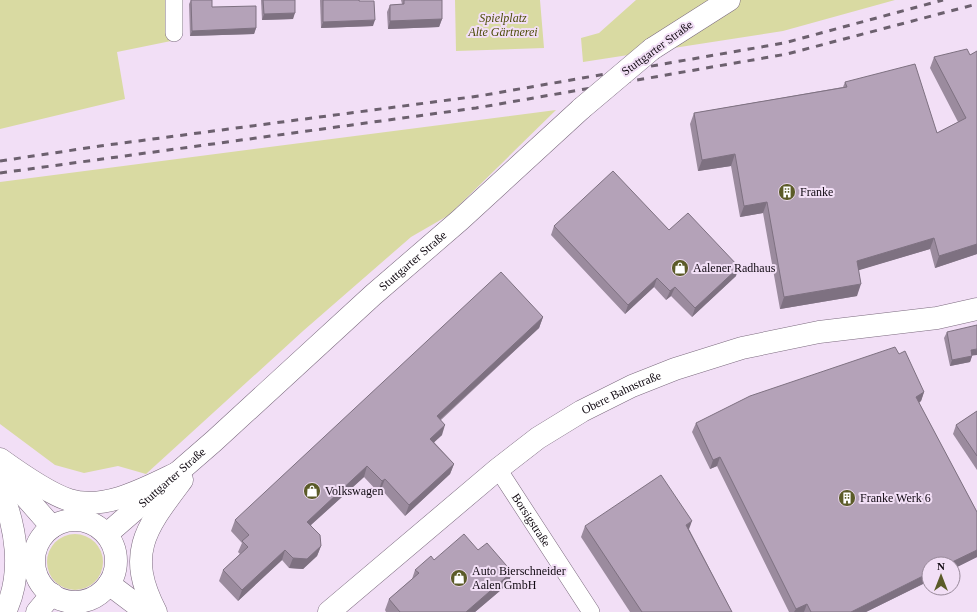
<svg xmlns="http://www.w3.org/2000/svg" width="977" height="612" viewBox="0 0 977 612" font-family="'Times New Roman',serif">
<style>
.green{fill:#d9daa2}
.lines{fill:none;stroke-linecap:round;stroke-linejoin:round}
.street-casing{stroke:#7b6a7e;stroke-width:18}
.secondary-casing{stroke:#7b6a7e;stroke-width:23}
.highway-casing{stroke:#7b6a7e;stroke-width:23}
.street{stroke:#fff;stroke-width:17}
.secondary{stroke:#fff;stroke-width:22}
.highway{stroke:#fff;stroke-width:22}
.rail{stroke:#6c606e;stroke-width:3;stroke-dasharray:7 7;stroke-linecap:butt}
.secondary-bridge-casing{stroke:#7b6a7e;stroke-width:23;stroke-linecap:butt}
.secondary-bridge{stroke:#fff;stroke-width:22}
.wall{fill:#9b8b9e}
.shaded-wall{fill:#7e7181}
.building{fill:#b4a2b8;stroke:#7e7181}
.labels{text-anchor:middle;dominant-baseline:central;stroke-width:4;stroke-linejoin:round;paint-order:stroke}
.park-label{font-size:12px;font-style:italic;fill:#4d4c08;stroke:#f2dff6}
.street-label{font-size:12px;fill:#100911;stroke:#f2dff6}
.poi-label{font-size:12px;fill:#100911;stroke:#f2dff6;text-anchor:start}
</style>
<rect width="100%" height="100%" fill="#f2dff6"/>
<g class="green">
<path d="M 0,0 L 169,0 L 171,41 L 117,52 L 125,99 L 0,129 Z"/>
<path d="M 455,0 L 540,0 L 544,48 L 456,51 Z"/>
<path d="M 636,0 L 895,0 L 783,31 L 583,62 L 581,38 L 599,33 Z"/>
<path d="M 556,110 L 449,215 L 411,237 L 303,331 L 146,474 L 118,466 L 84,473 L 55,465 L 0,424 L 0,182 Z"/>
<circle cx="75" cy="562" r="28"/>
</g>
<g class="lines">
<g class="street-casing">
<g id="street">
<path d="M 174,33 L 174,0"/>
<path id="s1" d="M 498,469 L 591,612"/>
</g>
</g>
<g class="secondary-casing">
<g id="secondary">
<path d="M 652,49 L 729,0"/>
<circle cx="75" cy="561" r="41"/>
<path id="s2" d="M 107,534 L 214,441 L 373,295 L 460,220 L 582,108"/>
<path d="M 109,584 L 146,612"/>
<path d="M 156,612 C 125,553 146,528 182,480"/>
<path id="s3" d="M 329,612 L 498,469 L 538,438 L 582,411 L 632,386 L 675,369 L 742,348 L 819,332 L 937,318 L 977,309"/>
</g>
</g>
<g class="highway-casing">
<g id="highway">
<path d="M 0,459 C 18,472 48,493 69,500 C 104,511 146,488 177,473"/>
<path d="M 1,469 L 52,527"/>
<path d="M 0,488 C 16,526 24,573 5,612"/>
<path d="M 37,612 L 52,594"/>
</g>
</g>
<use href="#street" class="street"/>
<use href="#secondary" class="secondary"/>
<use href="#highway" class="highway"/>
<g class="rail">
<path d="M 0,161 L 100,146 L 479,96 L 784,43 L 943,0"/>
<path d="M 0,173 L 476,108 L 787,54 L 977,4"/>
</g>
<g class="secondary-bridge-casing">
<path id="secondary-bridge" d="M 582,108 L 652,49"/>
</g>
<use href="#secondary-bridge" class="secondary-bridge"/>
</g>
<g class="wall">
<path d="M 191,0 L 212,0 L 212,7 L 256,28 L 254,34 L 190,36 L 189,4 Z"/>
<path d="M 261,0 L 295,0 L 293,19 L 262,20 Z"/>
<path d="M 320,0 L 359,0 L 373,26 L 321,28 Z"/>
<path d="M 401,0 L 442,0 L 442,19 L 439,27 L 388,29 L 387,12 L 390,5 L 402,4 Z"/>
<path d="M 977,51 L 977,254 L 935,268 L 930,249 L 858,270 L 857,296 L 780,309 L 763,213 L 740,217 L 731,166 L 698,171 L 690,124 L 694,113 L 843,87 L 845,82 L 937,133 L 958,122 L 930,68 L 934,57 L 970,55 Z"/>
<path d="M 554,226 L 669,230 L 736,276 L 692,317 L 671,296 L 666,300 L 654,287 L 625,314 L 551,235 Z"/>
<path d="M 543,317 L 539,328 L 441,420 L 442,435 L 434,442 L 454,464 L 450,474 L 405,516 L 381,489 L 378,492 L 364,477 L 311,525 L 321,546 L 317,556 L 303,569 L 289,568 L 282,560 L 238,601 L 219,581 L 223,570 L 240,554 L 238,552 L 242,543 L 231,531 L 235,520 Z"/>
<path d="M 947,332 L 972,356 L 970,362 L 950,366 L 944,338 Z"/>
<path d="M 924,392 L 921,401 L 919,403 L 977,512 L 977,557 L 953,569 L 929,564 L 929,581 L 866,612 L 789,612 L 717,466 L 710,469 L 692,432 L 696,423 Z"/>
<path d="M 977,411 L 977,470 L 953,434 L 956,425 Z"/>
<path d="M 585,526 L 689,529 L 732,612 L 630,612 L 581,537 Z"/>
<path d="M 478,550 L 512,572 L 508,584 L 475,612 L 386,612 L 385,610 L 389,599 L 412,579 L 415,570 L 434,560 Z"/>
</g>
<g class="shaded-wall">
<path d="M 295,13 L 293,19 L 262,20 L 264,14 Z"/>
<path d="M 442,19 L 439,27 L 388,29 L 390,21 Z"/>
<path d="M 375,20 L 373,26 L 321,28 L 323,22 Z"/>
<path d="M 256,28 L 254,34 L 190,36 L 192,31 Z"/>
<path d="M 735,154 L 731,166 L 698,171 L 702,160 Z"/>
<path d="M 767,202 L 763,213 L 740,217 L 744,206 Z"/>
<path d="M 934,238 L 930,249 L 853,272 L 857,261 Z"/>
<path d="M 977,244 L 977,254 L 935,268 L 939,256 Z"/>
<path d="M 739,267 L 736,276 L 692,317 L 695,308 Z"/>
<path d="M 657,278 L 654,287 L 625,314 L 628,305 Z"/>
<path d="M 861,284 L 857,296 L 780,309 L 784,297 Z"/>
<path d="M 675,287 L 671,296 L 666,300 L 670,291 Z"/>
<path d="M 543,317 L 539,328 L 433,426 L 437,416 Z"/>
<path d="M 977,349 L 977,355 L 969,356 L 971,350 Z"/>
<path d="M 972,356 L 970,362 L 950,366 L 952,360 Z"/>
<path d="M 924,392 L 921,401 L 913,406 L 916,397 Z"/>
<path d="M 445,425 L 442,435 L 427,449 L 430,439 Z"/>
<path d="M 720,457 L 717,466 L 710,469 L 713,460 Z"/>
<path d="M 454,464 L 450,474 L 405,516 L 409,505 Z"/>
<path d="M 367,466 L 364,477 L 303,532 L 307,522 Z"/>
<path d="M 385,479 L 381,489 L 378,492 L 382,481 Z"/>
<path d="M 692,521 L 688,532 L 686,525 Z"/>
<path d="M 321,546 L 317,556 L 303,569 L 289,568 L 293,558 Z"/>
<path d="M 285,550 L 282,560 L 238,601 L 242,590 Z"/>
<path d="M 977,550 L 977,557 L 953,569 L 953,564 L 948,564 Z"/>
<path d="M 512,572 L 508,584 L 475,612 L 466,612 Z"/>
<path d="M 929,573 L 929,581 L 866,612 L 851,612 Z"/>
<path d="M 807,604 L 804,612 L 794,612 L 796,609 Z"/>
</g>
<g class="building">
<path d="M 191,0 L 212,0 L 212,7 L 256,6 L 256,28 L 192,31 Z"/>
<path d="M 263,0 L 295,0 L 295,13 L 264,14 Z"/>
<path d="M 323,0 L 359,0 L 359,1 L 374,1 L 375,20 L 323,22 Z"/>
<path d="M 404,0 L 442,0 L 442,19 L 390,21 L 390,5 L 404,4 Z"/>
<path d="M 967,49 L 970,55 L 977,51 L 977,244 L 939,256 L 934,238 L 857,261 L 861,284 L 784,297 L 767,202 L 744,206 L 735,154 L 702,160 L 694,113 L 847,87 L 845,82 L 915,64 L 937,133 L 966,118 L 934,57 Z"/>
<path d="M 613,171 L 669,230 L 688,213 L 739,267 L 695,308 L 675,287 L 670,291 L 657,278 L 628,305 L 554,226 Z"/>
<path d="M 501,272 L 543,317 L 437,416 L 445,425 L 430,439 L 454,464 L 409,505 L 385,479 L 382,481 L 367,466 L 307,522 L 320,535 L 321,546 L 307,559 L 293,558 L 285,550 L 242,590 L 223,570 L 248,547 L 242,541 L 249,535 L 235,520 Z"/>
<path d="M 977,325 L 977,349 L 971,350 L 972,356 L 952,360 L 947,332 Z"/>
<path d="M 895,347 L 899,354 L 905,351 L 924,392 L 916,397 L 977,512 L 977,550 L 948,564 L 929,564 L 929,573 L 851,612 L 811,612 L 807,604 L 796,609 L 720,457 L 713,460 L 696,423 L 750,396 Z"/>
<path d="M 977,411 L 977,456 L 956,425 Z"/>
<path d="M 661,475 L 692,521 L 686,525 L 732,612 L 642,612 L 585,526 Z"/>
<path d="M 464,534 L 478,550 L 487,543 L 512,572 L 466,612 L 400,612 L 389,599 L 419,573 L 415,570 L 431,556 L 434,560 Z"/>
</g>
<defs>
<g id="building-disc" transform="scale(0.9)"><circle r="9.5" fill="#5b5b28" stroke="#f2dff6"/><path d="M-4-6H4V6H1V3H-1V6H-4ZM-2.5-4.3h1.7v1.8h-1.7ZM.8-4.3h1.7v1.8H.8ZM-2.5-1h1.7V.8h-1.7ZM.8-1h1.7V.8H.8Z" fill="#fff"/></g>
<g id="shop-disc" transform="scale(0.9)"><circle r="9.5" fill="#5b5b28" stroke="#f2dff6"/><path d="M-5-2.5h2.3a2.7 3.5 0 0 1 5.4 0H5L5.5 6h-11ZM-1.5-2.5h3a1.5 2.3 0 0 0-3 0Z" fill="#fff"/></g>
</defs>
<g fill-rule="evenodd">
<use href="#building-disc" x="787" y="192"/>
<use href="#shop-disc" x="680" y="268"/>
<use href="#shop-disc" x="312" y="491"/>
<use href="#building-disc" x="847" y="498"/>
<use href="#shop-disc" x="459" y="578"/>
</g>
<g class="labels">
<g class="park-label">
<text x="503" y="18">Spielplatz<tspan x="503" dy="14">Alte Gärtnerei</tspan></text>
</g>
<g class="street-label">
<text transform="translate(657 48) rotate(-36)">Stuttgarter Straße</text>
<text stroke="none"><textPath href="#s2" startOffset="410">Stuttgarter Straße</textPath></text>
<text stroke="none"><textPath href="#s3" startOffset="367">Obere Bahnstraße</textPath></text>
<text stroke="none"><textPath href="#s2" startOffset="86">Stuttgarter Straße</textPath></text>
<text stroke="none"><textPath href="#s1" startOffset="61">Borsigstraße</textPath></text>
</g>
<g class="poi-label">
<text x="800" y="192">Franke</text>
<text x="693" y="268">Aalener Radhaus</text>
<text x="325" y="491">Volkswagen</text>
<text x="860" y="498">Franke Werk 6</text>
<text x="472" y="571">Auto Bierschneider<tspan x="472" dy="14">Aalen GmbH</tspan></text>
</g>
</g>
<g transform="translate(941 576)"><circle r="19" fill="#f2dff6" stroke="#98899a"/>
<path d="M0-3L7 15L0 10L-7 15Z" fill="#5b5b28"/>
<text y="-6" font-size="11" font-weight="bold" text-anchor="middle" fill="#100911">N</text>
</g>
</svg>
